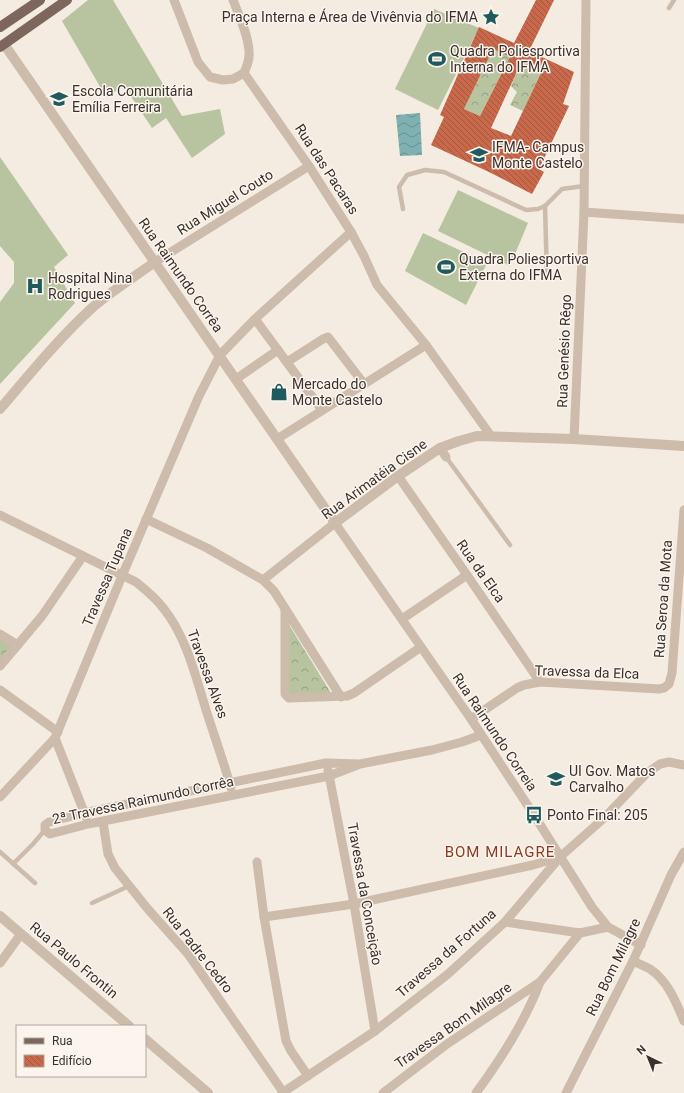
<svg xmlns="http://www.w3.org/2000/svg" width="684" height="1093" viewBox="0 0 684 1093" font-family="Roboto,sans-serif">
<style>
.grass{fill:#b8c4a0}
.forest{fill:url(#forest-crowns)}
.water{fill:url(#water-waves)}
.building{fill:url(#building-back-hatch);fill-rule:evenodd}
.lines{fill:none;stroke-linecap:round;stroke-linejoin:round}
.service{stroke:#cdbbac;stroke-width:4.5}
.minor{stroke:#cdbbac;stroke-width:9}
.tertiary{stroke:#cdbbac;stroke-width:10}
.primary{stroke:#7d675c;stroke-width:10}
.labels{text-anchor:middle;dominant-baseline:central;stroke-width:3;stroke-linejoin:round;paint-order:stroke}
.poi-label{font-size:14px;fill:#3b302b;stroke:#fbf5ee;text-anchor:start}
.street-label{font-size:14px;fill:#3b302b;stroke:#fbf5ee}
.neighbourhood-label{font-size:15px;letter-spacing:1px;fill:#8c3b22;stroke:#fbf5ee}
</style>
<defs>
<pattern id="forest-crowns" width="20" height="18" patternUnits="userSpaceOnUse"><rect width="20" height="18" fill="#b8c4a0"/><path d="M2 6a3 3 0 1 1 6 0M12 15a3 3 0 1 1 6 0" fill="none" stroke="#97a083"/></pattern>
<pattern id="water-waves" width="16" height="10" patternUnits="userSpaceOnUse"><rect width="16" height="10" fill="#7fb0b2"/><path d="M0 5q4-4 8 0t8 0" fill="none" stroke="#699091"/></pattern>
<pattern id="building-back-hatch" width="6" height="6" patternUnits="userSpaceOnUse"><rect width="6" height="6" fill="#c8694b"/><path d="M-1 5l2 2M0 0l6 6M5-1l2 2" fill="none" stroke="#a4573f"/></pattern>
</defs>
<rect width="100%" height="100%" fill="#f4ebe1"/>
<g class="grass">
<path d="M 88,0 L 113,0 L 182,116 L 220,109 L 225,134 L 192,158 L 166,118 L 152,128 L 124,86 L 106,97 L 62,21 Z"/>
<path d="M 434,9 L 479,28 L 438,110 L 395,89 Z"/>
<path d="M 0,157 L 68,255 L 54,267 L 75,303 L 0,384 L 0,302 L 14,283 L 14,262 L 0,246 Z"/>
<path d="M 458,190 L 528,223 L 510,266 L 438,231 Z"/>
<path d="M 423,233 L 487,263 L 466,305 L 405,271 Z"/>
</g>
<g class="forest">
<path d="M 493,49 L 510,57 L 480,116 L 464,109 Z"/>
<path d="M 521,63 L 542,71 L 523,111 L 510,105 L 517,92 L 511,86 Z"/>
<path d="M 288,623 L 331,693 L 288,696 Z"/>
<path d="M 0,637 L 13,645 L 0,661 Z"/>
</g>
<path class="water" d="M 420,113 L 422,155 L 400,156 L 396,115 Z"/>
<path class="building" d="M 536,0 L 554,0 L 529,51 L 574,72 L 563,104 L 569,106 L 539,169 L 544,172 L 532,194 L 489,172 L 431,145 L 444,117 L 440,115 L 479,27 L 514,43 ZM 493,49 L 510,57 L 480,116 L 464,109 ZM 521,63 L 542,71 L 511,136 L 491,128 Z"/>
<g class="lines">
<g class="service">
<path d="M 669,8 L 674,0"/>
<path d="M 545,206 L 547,278"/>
<path d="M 403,209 L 399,187 L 407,175 L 425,170 L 444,172 L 526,210 L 538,209 L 545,206 L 562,189 L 584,186"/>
<path d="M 446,457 L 510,545"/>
<path d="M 0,852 L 35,883"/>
<path d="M 13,864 L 33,844 L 45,830"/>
<path d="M 92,903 L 129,886"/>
</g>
<g class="minor">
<path d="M 174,0 L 198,62 L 210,77 L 223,80 L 233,79 L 244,73"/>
<path d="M 233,0 C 239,16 248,34 249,51 C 250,59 247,66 244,73"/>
<path d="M 244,73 L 309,166 L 351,232 L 364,256 L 377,285 L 426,345 L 491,436"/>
<path d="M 584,212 L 684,219"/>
<path d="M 155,262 L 309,166"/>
<path d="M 255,319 L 322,410"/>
<path d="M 287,362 L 323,339 L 328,337 L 364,384"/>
<path d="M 236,379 L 278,350"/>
<path d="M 277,439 L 426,345"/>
<path d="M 574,439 L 584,212 L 586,0"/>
<path d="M 440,448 L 446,457"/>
<path d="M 398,476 L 467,575 L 540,682"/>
<path d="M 0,515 L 136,582 C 146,590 156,598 164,609 C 187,638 196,678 207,713 C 215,738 224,763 231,788"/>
<path d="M 146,519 L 207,548 L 263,580 L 274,591 L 341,697"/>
<path d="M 263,580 L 335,523 L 471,719 L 534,815 L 592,907 L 608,927 L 641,945"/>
<path d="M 285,610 L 285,694 L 289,698 L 347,696 L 354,693 L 421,647"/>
<path d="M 402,619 L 467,575"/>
<path d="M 0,634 L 18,645"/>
<path d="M 0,666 L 42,616 L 83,556"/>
<path d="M 0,690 L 58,732"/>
<path d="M 471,719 L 517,688 L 524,685 L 540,682 L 659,689 L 664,688 L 669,684 L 672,673 L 684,510"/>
<path d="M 55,738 L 86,817"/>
<path d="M 360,764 L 326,763 L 84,813 L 49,822 L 45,825 L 45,830 L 50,834 L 88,824 L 329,776 L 360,764 L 432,750 L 462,742 L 481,735"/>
<path d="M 328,770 L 354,904 L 375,1031"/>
<path d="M 0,797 L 55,738 L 122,576 L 199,396 L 220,355 L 255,319 L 351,232"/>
<path d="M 103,822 L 108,854 L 115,868 L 147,908 L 188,954 L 283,1092"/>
<path d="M 257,862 L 264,917 L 286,1041 L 291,1051 L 308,1076"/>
<path d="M 264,917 L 354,904 L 533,865 L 560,857"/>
<path d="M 505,922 L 580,933 L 608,927"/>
<path d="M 633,961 C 639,964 645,966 650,969 C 668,981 676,1002 684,1021"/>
<path d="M 0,963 L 21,934"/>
<path d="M 282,1093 L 375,1031 L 448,974 L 505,922 L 560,857 L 603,819 L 647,773 L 660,764 L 669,762 L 684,765"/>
<path d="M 383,1093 L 447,1044 L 540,982 L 580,933"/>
<path d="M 476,1093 C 501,1059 525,1022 540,982"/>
<path d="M 566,1093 L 633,961 L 671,875 L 684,852"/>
</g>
<g class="tertiary">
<path d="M 4,44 L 335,523 L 398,476 L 440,448 L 459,441 L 477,436 L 574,439 L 684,446"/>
<path d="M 0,409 C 30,374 59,338 93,307 C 113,290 134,277 155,262"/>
<path d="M 0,916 L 129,1026"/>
<path d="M 145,1039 L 208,1093"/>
</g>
<g class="primary">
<path d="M 0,27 L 40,0"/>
<path d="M 0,47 L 67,0"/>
</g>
</g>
<defs>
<g id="sight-bare" transform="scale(1.38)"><path d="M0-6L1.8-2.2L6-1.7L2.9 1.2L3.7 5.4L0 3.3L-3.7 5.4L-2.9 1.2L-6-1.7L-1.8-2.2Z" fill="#1f5a5e" stroke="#fbf5ee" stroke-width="2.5" paint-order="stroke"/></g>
<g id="stadium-bare" transform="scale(1.38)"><path d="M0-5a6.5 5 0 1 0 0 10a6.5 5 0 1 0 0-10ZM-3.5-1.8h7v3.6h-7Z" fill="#1f5a5e" stroke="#fbf5ee" stroke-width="2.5" paint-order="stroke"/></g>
<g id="school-bare" transform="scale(1.38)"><path d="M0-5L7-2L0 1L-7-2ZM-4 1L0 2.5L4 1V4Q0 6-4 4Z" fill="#1f5a5e" stroke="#fbf5ee" stroke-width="2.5" paint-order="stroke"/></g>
<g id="university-bare" transform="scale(1.38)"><path d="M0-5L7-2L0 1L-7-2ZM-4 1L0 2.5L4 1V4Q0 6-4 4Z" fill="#1f5a5e" stroke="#fbf5ee" stroke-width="2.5" paint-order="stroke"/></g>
<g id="hospital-bare" transform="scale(1.38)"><path d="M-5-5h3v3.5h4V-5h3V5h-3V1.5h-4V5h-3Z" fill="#1f5a5e" stroke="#fbf5ee" stroke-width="2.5" paint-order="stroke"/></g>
<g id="shop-bare" transform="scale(1.38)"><path d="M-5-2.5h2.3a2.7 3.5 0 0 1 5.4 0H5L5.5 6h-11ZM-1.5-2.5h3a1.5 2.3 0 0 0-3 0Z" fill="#1f5a5e" stroke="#fbf5ee" stroke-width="2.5" paint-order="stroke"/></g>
<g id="bus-bare" transform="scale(1.38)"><path d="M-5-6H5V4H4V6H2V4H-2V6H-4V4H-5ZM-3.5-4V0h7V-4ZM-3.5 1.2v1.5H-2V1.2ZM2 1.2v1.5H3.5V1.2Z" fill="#1f5a5e" stroke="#fbf5ee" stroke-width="2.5" paint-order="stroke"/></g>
</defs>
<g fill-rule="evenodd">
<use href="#sight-bare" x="491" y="17"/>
<use href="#stadium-bare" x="437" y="59"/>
<use href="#school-bare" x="59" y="99"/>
<use href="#university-bare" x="479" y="155"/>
<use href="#stadium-bare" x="446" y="267"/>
<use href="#hospital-bare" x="35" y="286"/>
<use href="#shop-bare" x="279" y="392"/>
<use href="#school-bare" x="556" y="779"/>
<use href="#bus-bare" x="534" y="815"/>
</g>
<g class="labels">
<g class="poi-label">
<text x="478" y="17" text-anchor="end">Praça Interna e Área de Vivênvia do IFMA</text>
<text x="450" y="51">Quadra Poliesportiva<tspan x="450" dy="16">Interna do IFMA</tspan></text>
<text x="72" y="91">Escola Comunitária<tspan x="72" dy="16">Emília Ferreira</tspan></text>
<text x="492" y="147">IFMA- Campus<tspan x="492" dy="16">Monte Castelo</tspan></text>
<text x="459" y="259">Quadra Poliesportiva<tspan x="459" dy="16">Externa do IFMA</tspan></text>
<text x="48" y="278">Hospital Nina<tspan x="48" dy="16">Rodrigues</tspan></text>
<text x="292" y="384">Mercado do<tspan x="292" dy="16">Monte Castelo</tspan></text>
<text x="569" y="771">UI Gov. Matos<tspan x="569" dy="16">Carvalho</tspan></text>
<text x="547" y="815">Ponto Final: 205</text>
</g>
<g class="street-label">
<text transform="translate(327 169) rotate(57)">Rua das Pacaras</text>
<text transform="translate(225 202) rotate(-32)">Rua Miguel Couto</text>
<text transform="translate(181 275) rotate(55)">Rua Raimundo Corrêa</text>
<text transform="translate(564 351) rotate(-88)">Rua Genésio Rêgo</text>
<text transform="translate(374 479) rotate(-36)">Rua Arimatéia Cisne</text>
<text transform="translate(481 571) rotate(55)">Rua da Elca</text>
<text transform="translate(107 577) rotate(-67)">Travessa Tupana</text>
<text transform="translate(663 599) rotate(-86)">Rua Seroa da Mota</text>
<text transform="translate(587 672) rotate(2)">Travessa da Elca</text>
<text transform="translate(208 674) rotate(70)">Travessa Alves</text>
<text transform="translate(495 732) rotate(56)">Rua Raimundo Correia</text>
<text transform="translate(143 800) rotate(-12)">2ª Travessa Raimundo Corrêa</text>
<text transform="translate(365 894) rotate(80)">Travessa da Conceição</text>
<text transform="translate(198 950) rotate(52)">Rua Padre Cedro</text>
<text transform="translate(446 953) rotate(-41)">Travessa da Fortuna</text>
<text transform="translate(74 960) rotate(40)">Rua Paulo Frontin</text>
<text transform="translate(613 967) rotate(-64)">Rua Bom Milagre</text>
<text transform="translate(453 1025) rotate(-35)">Travessa Bom Milagre</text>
</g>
<g class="neighbourhood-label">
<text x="500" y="852">BOM MILAGRE</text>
</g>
</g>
<rect x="16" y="1025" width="130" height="52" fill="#fbf5ee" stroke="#aea6a0"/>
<rect x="24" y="1038" width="20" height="6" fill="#7d675c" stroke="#aea6a0"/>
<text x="52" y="1045" font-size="12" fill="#3b302b">Rua</text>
<rect x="24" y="1055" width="20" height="12" fill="url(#building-back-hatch)" stroke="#aea6a0"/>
<text x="52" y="1065" font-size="12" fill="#3b302b">Edifício</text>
<g transform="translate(648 1057) rotate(317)" stroke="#fbf5ee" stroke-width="3" paint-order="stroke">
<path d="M0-3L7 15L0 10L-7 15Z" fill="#3b302b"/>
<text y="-6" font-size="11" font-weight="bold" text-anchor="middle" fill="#3b302b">N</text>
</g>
</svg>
